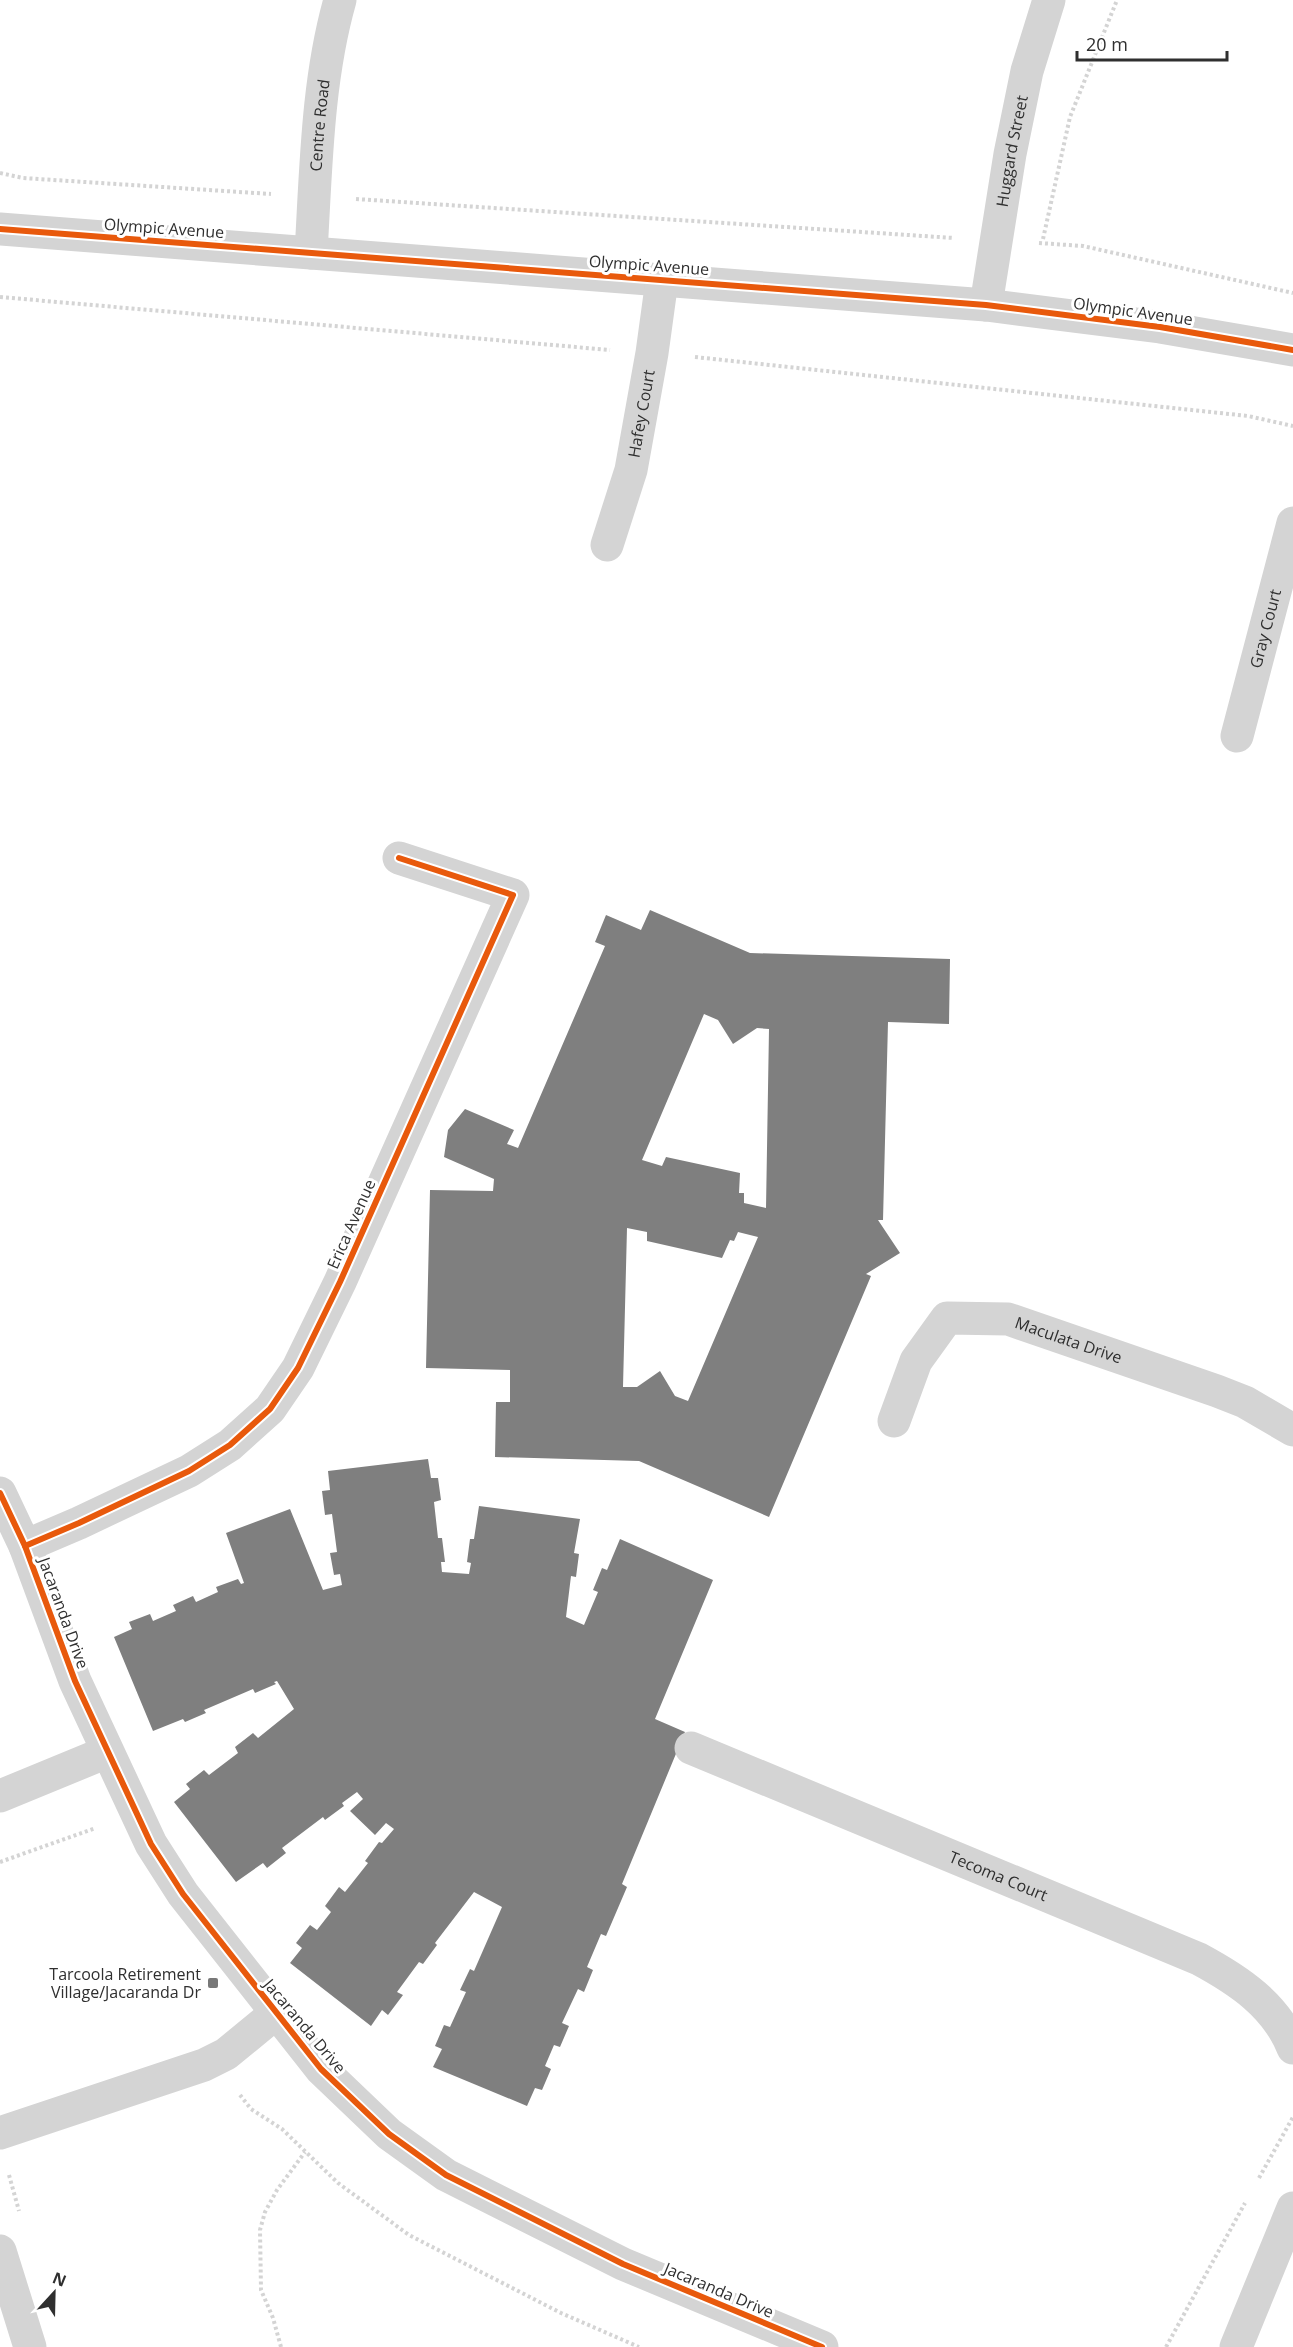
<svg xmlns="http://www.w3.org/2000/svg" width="1293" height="2347" viewBox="0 0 1293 2347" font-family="'Open Sans',sans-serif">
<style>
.building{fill:#7f7f7f;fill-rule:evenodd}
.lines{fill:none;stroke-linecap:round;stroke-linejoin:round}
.path{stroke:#d4d4d4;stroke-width:4;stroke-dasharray:3 3;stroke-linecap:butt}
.minor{stroke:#d4d4d4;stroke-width:33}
.cycleway-casing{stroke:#fff;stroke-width:10}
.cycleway{stroke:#e8590c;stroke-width:6}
.poi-dot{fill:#787878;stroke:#fff;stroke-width:2}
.labels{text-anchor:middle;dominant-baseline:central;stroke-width:6;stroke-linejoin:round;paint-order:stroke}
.street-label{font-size:16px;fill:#2f2f2f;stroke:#fff}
.poi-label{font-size:16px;fill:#2f2f2f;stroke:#fff;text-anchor:end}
</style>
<rect width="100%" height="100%" fill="#fff"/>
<g class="building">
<path d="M 650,910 L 750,953 L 950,959 L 949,1024 L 888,1022 L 883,1220 L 878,1220 L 900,1253 L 866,1274 L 871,1276 L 769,1517 L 639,1461 L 495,1457 L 496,1402 L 510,1402 L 510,1370 L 426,1368 L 430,1190 L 493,1191 L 494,1179 L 444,1157 L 448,1130 L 465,1109 L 514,1130 L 507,1144 L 518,1148 L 605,946 L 595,942 L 606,915 L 641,930 ZM 704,1014 L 718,1020 L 733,1044 L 757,1028 L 769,1029 L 766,1208 L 744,1203 L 744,1193 L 739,1193 L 740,1173 L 666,1157 L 662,1166 L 642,1160 ZM 627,1228 L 647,1232 L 647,1241 L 722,1258 L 730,1240 L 734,1241 L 738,1232 L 758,1237 L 688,1401 L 675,1396 L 660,1371 L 637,1387 L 623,1387 Z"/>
<path d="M 428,1459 L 431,1478 L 438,1478 L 441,1500 L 434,1502 L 438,1538 L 442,1538 L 445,1562 L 441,1562 L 442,1572 L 469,1574 L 471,1563 L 467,1562 L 470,1539 L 474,1539 L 479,1506 L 580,1519 L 574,1553 L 579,1554 L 576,1577 L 571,1576 L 566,1617 L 584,1625 L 598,1592 L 593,1590 L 602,1568 L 607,1570 L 620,1539 L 713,1580 L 655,1719 L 685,1732 L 622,1884 L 627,1887 L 606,1936 L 601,1934 L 587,1967 L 593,1970 L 584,1992 L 578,1989 L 562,2023 L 569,2026 L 560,2047 L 554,2045 L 545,2066 L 551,2069 L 542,2090 L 535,2088 L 527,2106 L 433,2067 L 442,2049 L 435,2046 L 444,2025 L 450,2027 L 466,1992 L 460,1990 L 470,1969 L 474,1971 L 502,1907 L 474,1892 L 435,1943 L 437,1945 L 423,1964 L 419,1962 L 397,1992 L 403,1995 L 388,2015 L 382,2010 L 371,2026 L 290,1963 L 302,1948 L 296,1943 L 310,1925 L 317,1930 L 331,1912 L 325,1906 L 339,1887 L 345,1892 L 368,1863 L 365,1861 L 379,1842 L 382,1843 L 394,1829 L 386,1823 L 375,1835 L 350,1811 L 363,1799 L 357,1792 L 342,1803 L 344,1806 L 325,1820 L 323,1817 L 282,1848 L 286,1853 L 267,1868 L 263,1863 L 236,1882 L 174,1802 L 190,1789 L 186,1784 L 204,1770 L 209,1775 L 238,1753 L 235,1747 L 253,1733 L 258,1738 L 294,1709 L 277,1681 L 274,1682 L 276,1684 L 255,1693 L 253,1689 L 204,1710 L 206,1713 L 185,1722 L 183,1719 L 153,1731 L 114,1637 L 132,1629 L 129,1622 L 150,1614 L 153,1621 L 176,1611 L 173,1605 L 193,1596 L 196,1602 L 218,1592 L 216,1587 L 238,1579 L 241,1584 L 244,1583 L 226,1533 L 290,1509 L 323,1590 L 342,1585 L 340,1574 L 334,1575 L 330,1553 L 337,1552 L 332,1514 L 325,1515 L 322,1491 L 330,1490 L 328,1471 Z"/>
</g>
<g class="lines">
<g class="path">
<path d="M 0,173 L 23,178 L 271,194"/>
<path d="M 356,199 L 954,238"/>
<path d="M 1043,239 L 1070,117 L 1117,0"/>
<path d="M 1039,243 L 1083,246 L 1293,293"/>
<path d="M 0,297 L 610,350"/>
<path d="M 695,357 L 1248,416 L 1293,426"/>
<path d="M 0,1862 L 96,1828"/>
<path d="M 240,2095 L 251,2109 L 282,2129 L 338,2183 L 409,2235 L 561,2313 L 639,2347"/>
<path d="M 9,2175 L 19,2211"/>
<path d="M 1259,2178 L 1293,2117"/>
<path d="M 281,2347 L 273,2318 L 261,2290 L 260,2230 L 265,2212 L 277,2190 L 305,2152"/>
<path d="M 1166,2347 L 1245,2203"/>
</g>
<g class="minor">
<path d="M 0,229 L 986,305 L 1160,327 L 1293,350"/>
<path id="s1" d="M 311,253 C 316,169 317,81 340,0"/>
<path id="s2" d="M 986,305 L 1010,154 L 1027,71 L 1049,0"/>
<path id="s3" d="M 607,545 L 631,470 L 652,353 L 662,280"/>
<path id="s4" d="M 1237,736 L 1293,523"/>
<path id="s5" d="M 894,1421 L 916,1361 L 947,1318 L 1008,1319 L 1217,1391 L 1245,1402 L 1293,1430"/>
<path d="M 0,1493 L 25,1546 L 75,1681 L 151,1844 L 183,1894 L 321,2069 L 389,2134 L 446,2175 L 623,2264 L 822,2347"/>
<path d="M 25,1546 L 79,1523 L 189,1471 L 230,1445 L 270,1409 L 298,1368 L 340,1282 L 513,895 L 399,858"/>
<path id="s6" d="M 691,1748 L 1199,1959 C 1238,1980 1276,2005 1293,2048"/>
<path d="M 0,1796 L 107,1752"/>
<path d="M 0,2133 L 204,2065 L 226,2054 L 276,2013"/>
<path d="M 0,2251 L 30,2347"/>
<path d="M 1236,2347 L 1293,2208"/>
</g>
<g class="cycleway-casing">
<g id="cycleway">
<path d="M 0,229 L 986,305 L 1160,327 L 1293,350"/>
<path d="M 0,1493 L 25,1546 L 75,1681 L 151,1844 L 183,1894 L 321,2069 L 389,2134 L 446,2175 L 623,2264 L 822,2347"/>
<path d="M 25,1546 L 79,1523 L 189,1471 L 230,1445 L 270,1409 L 298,1368 L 340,1282 L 513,895 L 399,858"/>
</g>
</g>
<use href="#cycleway" class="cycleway"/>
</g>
<rect class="poi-dot" x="207" y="1977" width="12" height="12" rx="3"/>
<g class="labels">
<g class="street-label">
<text stroke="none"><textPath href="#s1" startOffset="128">Centre Road</textPath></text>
<text stroke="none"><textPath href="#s2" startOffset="156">Huggard Street</textPath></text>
<text transform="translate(164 228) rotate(4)">Olympic Avenue</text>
<text transform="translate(649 265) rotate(4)">Olympic Avenue</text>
<text transform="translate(1133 311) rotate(8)">Olympic Avenue</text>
<text stroke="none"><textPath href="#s3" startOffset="136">Hafey Court</textPath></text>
<text stroke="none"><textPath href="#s4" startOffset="111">Gray Court</textPath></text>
<text transform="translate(351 1224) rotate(-66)">Erica Avenue</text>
<text stroke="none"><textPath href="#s5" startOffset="242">Maculata Drive</textPath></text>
<text transform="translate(64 1613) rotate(70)">Jacaranda Drive</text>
<text stroke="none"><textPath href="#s6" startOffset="333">Tecoma Court</textPath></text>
<text transform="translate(305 2026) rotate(50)">Jacaranda Drive</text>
<text transform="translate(719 2290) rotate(23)">Jacaranda Drive</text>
</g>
<g class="poi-label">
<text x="201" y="1974">Tarcoola Retirement<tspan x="201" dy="18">Village/Jacaranda Dr</tspan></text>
</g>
</g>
<g transform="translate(54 2293) rotate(22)" stroke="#ffffff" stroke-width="4.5" paint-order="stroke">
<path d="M0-4.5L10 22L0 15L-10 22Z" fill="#2f2f2f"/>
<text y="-9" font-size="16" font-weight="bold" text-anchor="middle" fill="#2f2f2f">N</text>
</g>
<path d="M1077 51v9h150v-9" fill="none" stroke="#2f2f2f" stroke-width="3"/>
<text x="1086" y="51" font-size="18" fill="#2f2f2f" stroke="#ffffff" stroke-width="4.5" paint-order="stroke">20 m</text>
</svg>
